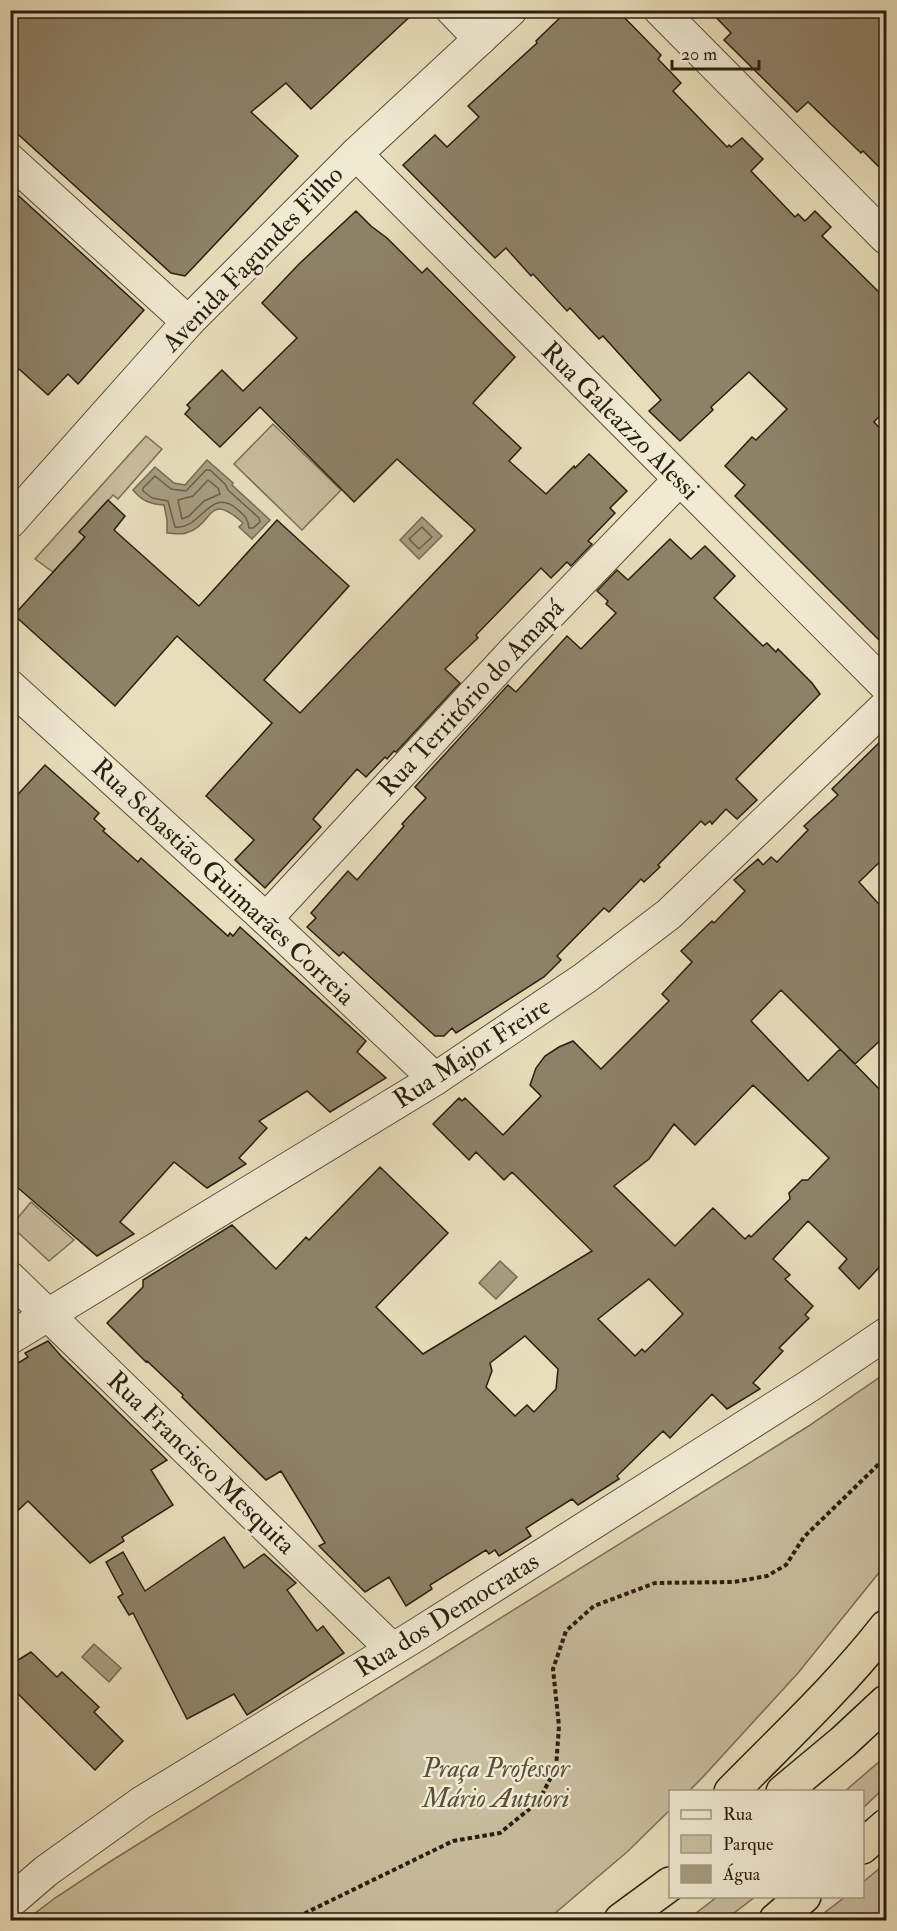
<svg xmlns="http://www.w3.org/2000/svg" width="897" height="1931" viewBox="0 0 897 1931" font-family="'IM FELL Double Pica',serif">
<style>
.green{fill:#c8bd9e;stroke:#796e56;stroke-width:1.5}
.water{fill:#a79d80;stroke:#756a52;stroke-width:1.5}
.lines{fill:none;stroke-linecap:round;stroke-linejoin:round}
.shore{stroke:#685e47;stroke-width:1.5}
.building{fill:#8d8268;stroke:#2a1e0e;stroke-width:1.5;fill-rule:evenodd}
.minor-casing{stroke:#5a4e39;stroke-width:34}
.highway-casing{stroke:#2a1e0e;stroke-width:36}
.path{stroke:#2a1e0e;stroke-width:4;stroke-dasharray:4.5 3;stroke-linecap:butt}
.minor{stroke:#f0ead3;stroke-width:32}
.highway{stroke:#e8debb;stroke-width:33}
.labels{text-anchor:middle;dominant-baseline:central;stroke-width:5;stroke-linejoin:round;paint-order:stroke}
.street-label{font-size:26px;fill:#2a1e0e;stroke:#f0ead3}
.park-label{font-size:26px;font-style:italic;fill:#594e39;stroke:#f0ead3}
</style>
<rect width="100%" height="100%" fill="#e8debb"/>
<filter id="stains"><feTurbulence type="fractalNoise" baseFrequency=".00333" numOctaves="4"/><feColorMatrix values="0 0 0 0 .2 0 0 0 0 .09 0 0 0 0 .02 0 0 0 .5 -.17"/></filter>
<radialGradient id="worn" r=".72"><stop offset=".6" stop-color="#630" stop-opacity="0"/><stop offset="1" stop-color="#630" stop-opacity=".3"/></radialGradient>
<g class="green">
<path d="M 273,424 L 341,490 L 302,530 L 234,464 Z"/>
<path d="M 146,436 L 162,449 L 118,499 L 113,495 L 80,532 L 85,537 L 53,572 L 35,559 Z"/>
<path d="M 31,1202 L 74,1240 L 49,1261 L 11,1226 Z"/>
<path d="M 886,1373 L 886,1564 L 798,1673 L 702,1778 L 689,1791 L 670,1792 L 670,1810 L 627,1852 L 547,1920 L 26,1920 L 55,1898 L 111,1861 L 807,1427 Z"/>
<path d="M 886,1756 L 886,1786 L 863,1808 L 862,1792 L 845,1791 Z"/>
<path d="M 886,1863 L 886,1920 L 815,1920 L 845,1897 L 862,1896 L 863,1882 Z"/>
<path d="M 717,1897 L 755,1897 L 725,1920 L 687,1920 Z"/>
</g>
<g class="water">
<path d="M 207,460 L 233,483 L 232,485 L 270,520 L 252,539 L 239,527 L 243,523 C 206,490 215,525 186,533 C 180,535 173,533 167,533 L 167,520 L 164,505 C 150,504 142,501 133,490 L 155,467 L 174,483 L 185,485 Z"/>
<path d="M 422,517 L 442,536 L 419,559 L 400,540 Z"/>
<path d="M 500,1261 L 517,1277 L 496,1299 L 479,1283 Z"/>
<path d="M 94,1644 L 121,1668 L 109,1682 L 82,1657 Z"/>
</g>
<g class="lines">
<g class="shore">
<path d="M 206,470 L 210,470 L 225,484 L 228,490 L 259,518 L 260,522 L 253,528 L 249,528 C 248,518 244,515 237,509 C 210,486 201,530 175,527 L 168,501 L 152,498 L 143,491 L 143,488 L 155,476 L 171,489 L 186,491 Z"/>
<path d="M 208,480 L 218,488 L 220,494 L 204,501 L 189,516 L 182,519 L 178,500 L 193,496 Z"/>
<path d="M 422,527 L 432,537 L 419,549 L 409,539 Z"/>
</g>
</g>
<g class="building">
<path d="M 10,10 L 417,10 L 311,109 L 286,83 L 251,112 L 298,156 L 185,276 L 171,273 L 10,127 Z"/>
<path d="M 568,10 L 617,10 L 661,55 L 658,59 L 681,83 L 673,91 L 727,147 L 729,145 L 731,147 L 742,138 L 763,159 L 751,171 L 795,217 L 798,214 L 805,221 L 815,211 L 831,227 L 822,236 L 886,299 L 886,409 L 874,422 L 886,435 L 886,647 L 735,496 L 745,485 L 725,466 L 752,437 L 756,440 L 787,409 L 749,372 L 711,407 L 713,410 L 680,441 L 649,411 L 661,400 L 603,336 L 599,339 L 570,308 L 567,311 L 533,274 L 531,276 L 506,248 L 495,258 L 403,165 L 435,135 L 447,147 L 479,117 L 468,106 L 537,43 L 536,41 Z"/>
<path d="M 709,10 L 886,10 L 886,174 L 863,151 L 861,153 L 808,102 L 797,112 L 724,40 L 731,33 Z"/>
<path d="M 10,188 L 144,310 L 78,384 L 68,374 L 48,395 L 10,361 Z"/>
<path d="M 356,211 L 371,226 L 387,238 L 422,273 L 427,268 L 515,357 L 473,403 L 521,448 L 509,461 L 546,494 L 574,466 L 575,468 L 589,454 L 627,491 L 610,508 L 615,513 L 588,541 L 592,544 L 571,566 L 567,562 L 551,578 L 541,568 L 476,635 L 478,638 L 445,669 L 460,683 L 396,752 L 394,751 L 387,759 L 385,757 L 366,777 L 357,769 L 313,819 L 321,827 L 265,888 L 235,860 L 254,840 L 206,796 L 272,723 L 177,636 L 115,706 L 14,615 L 85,537 L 79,532 L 108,500 L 125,516 L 114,530 L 199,606 L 277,520 L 349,586 L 264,680 L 300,713 L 475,530 L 397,459 L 354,502 L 260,407 L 220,447 L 185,414 L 190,408 L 187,405 L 222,370 L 243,391 L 297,338 L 262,303 L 299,264 Z"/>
<path d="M 670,539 L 691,559 L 705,546 L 735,576 L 714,598 L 763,646 L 767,643 L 776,652 L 778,649 L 812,683 L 820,694 L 736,779 L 757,800 L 737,819 L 726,809 L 712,824 L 710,821 L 705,825 L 701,821 L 658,865 L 660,867 L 644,882 L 641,879 L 609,912 L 604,908 L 557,956 L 561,960 L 544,977 L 456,1033 L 452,1028 L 444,1036 L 435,1036 L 343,952 L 339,956 L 307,927 L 316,918 L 311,913 L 348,871 L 357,880 L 404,826 L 402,824 L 426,798 L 415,787 L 508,685 L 516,692 L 567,636 L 581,649 L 616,613 L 606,604 L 608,601 L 597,591 L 617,570 L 628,580 Z"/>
<path d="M 886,736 L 886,856 L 859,882 L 886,912 L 886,1035 L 855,1064 L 781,990 L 751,1021 L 808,1081 L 840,1049 L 886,1096 L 886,1260 L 859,1289 L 839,1268 L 847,1259 L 808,1221 L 773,1259 L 790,1275 L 785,1279 L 813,1306 L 805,1315 L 809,1318 L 779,1348 L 783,1351 L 753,1383 L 760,1389 L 727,1409 L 712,1394 L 670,1438 L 663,1431 L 617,1476 L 619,1479 L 578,1505 L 572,1499 L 526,1528 L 531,1536 L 499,1556 L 495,1550 L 489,1554 L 486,1550 L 430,1585 L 432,1589 L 406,1606 L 389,1577 L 365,1592 L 319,1546 L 325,1543 L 281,1471 L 266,1480 L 182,1397 L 183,1395 L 147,1361 L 146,1362 L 107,1323 L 143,1287 L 143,1280 L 232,1225 L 276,1269 L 306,1237 L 309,1240 L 380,1167 L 448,1233 L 376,1307 L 423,1354 L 592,1251 L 512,1172 L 504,1180 L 476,1152 L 469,1160 L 433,1124 L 459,1098 L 462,1101 L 465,1098 L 503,1135 L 541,1096 L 530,1085 L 536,1068 L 545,1056 L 559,1047 L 573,1041 L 601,1069 L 669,1001 L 662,994 L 692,962 L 681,951 L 712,921 L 714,923 L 745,891 L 734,880 L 758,859 L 763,865 L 771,857 L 777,862 L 808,830 L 804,826 L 838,795 L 832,789 ZM 753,1085 L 829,1158 L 808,1180 L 802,1180 L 789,1193 L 790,1199 L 751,1237 L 749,1235 L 745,1239 L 713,1208 L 675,1246 L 614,1186 L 649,1159 L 674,1124 L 695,1145 ZM 649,1279 L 683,1314 L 645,1352 L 642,1349 L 635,1356 L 598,1319 ZM 525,1336 L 558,1369 L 556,1389 L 534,1412 L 527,1405 L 515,1416 L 486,1387 L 492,1371 L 490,1363 Z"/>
<path d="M 45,765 L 99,813 L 94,819 L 105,829 L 103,831 L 138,862 L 141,858 L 228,936 L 230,933 L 233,936 L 240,927 L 366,1041 L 357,1052 L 386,1078 L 330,1112 L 307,1091 L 259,1121 L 267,1128 L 239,1158 L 246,1164 L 207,1188 L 174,1162 L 120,1222 L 134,1234 L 97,1256 L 10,1181 L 10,803 Z"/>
<path d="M 48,1341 L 61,1356 L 167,1460 L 151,1470 L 173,1505 L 122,1537 L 124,1541 L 90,1563 L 28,1501 L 10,1518 L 10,1368 L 28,1357 L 25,1353 Z"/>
<path d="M 224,1537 L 244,1568 L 264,1554 L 296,1583 L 287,1590 L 317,1631 L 323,1626 L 344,1653 L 247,1715 L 234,1694 L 187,1719 L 133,1613 L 129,1615 L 118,1597 L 123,1594 L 106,1562 L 123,1552 L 145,1591 Z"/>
<path d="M 31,1652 L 57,1677 L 62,1672 L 99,1707 L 94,1712 L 123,1741 L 95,1770 L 10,1686 L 10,1665 Z"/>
</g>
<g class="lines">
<g class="minor-casing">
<g id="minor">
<path d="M 452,10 L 480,39"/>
<path d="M 660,10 L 886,238"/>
<path d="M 356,154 L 886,686"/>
<path d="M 10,160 L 188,322"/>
<path d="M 10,522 L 188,322 L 356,154 L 511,10"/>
<path d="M 10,686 L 266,919 L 435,1079"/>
<path d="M 266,919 L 512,653 L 679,480"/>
<path d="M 10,1278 L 391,1648"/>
<path d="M 10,1338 L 435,1079 L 585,978 L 669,914 L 886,706"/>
<path d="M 10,1902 L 46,1871 L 141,1803 L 418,1634 L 809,1386 L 886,1334"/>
</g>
</g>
<g class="highway-casing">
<g id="highway">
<path d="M 731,1792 C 784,1738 840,1686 886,1627"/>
<path d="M 783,1792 L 843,1742 L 886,1702"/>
<path d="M 862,1847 L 886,1826"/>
<path d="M 621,1920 L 670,1884"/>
<path d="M 776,1920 L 804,1896"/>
</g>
</g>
<path class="path" d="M 291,1920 L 453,1841 L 500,1833 L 538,1802 L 556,1768 L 559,1726 L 553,1669 L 566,1631 L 594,1606 L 655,1583 L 734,1582 L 767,1576 L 786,1565 L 804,1537 L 886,1457"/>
<use href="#minor" class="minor"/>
<use href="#highway" class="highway"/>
</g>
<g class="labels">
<g class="street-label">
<text transform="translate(253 259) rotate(-46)">Avenida Fagundes Filho</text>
<text transform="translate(620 421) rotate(45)">Rua Galeazzo Alessi</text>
<text transform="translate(471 698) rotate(-47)">Rua Território do Amapá</text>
<text transform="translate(223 882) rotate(43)">Rua Sebastião Guimarães Correia</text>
<text transform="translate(472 1053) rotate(-33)">Rua Major Freire</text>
<text transform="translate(201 1463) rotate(44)">Rua Francisco Mesquita</text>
<text transform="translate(447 1615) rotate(-32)">Rua dos Democratas</text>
</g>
<g class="park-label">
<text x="496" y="1769">Praça Professor<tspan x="496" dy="30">Mário Autuori</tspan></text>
</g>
</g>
<rect width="897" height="1931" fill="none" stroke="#e8debb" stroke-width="36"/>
<rect x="12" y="12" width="873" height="1907" fill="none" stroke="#2a1e0e" stroke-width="3"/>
<rect x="18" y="18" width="861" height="1895" fill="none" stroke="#2a1e0e" stroke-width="1.5"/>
<rect x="669" y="1790" width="195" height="108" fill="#f0ead3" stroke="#a19884" stroke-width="1.5"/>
<rect x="681" y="1810" width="30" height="9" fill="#f0ead3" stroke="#a19884" stroke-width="1.5"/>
<text x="723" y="1820" font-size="18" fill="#2a1e0e">Rua</text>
<rect x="681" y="1835" width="30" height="18" fill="#c8bd9e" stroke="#a19884" stroke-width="1.5"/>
<text x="723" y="1850" font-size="18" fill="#2a1e0e">Parque</text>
<rect x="681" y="1865" width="30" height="18" fill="#a79d80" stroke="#a19884" stroke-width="1.5"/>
<text x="723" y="1880" font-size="18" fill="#2a1e0e">Água</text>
<path d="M672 60v9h87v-9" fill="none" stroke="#2a1e0e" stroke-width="3"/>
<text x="681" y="60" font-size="18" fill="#2a1e0e" stroke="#f0ead3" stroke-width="4.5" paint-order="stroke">20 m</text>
<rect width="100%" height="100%" filter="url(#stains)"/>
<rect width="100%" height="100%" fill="url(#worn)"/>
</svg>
